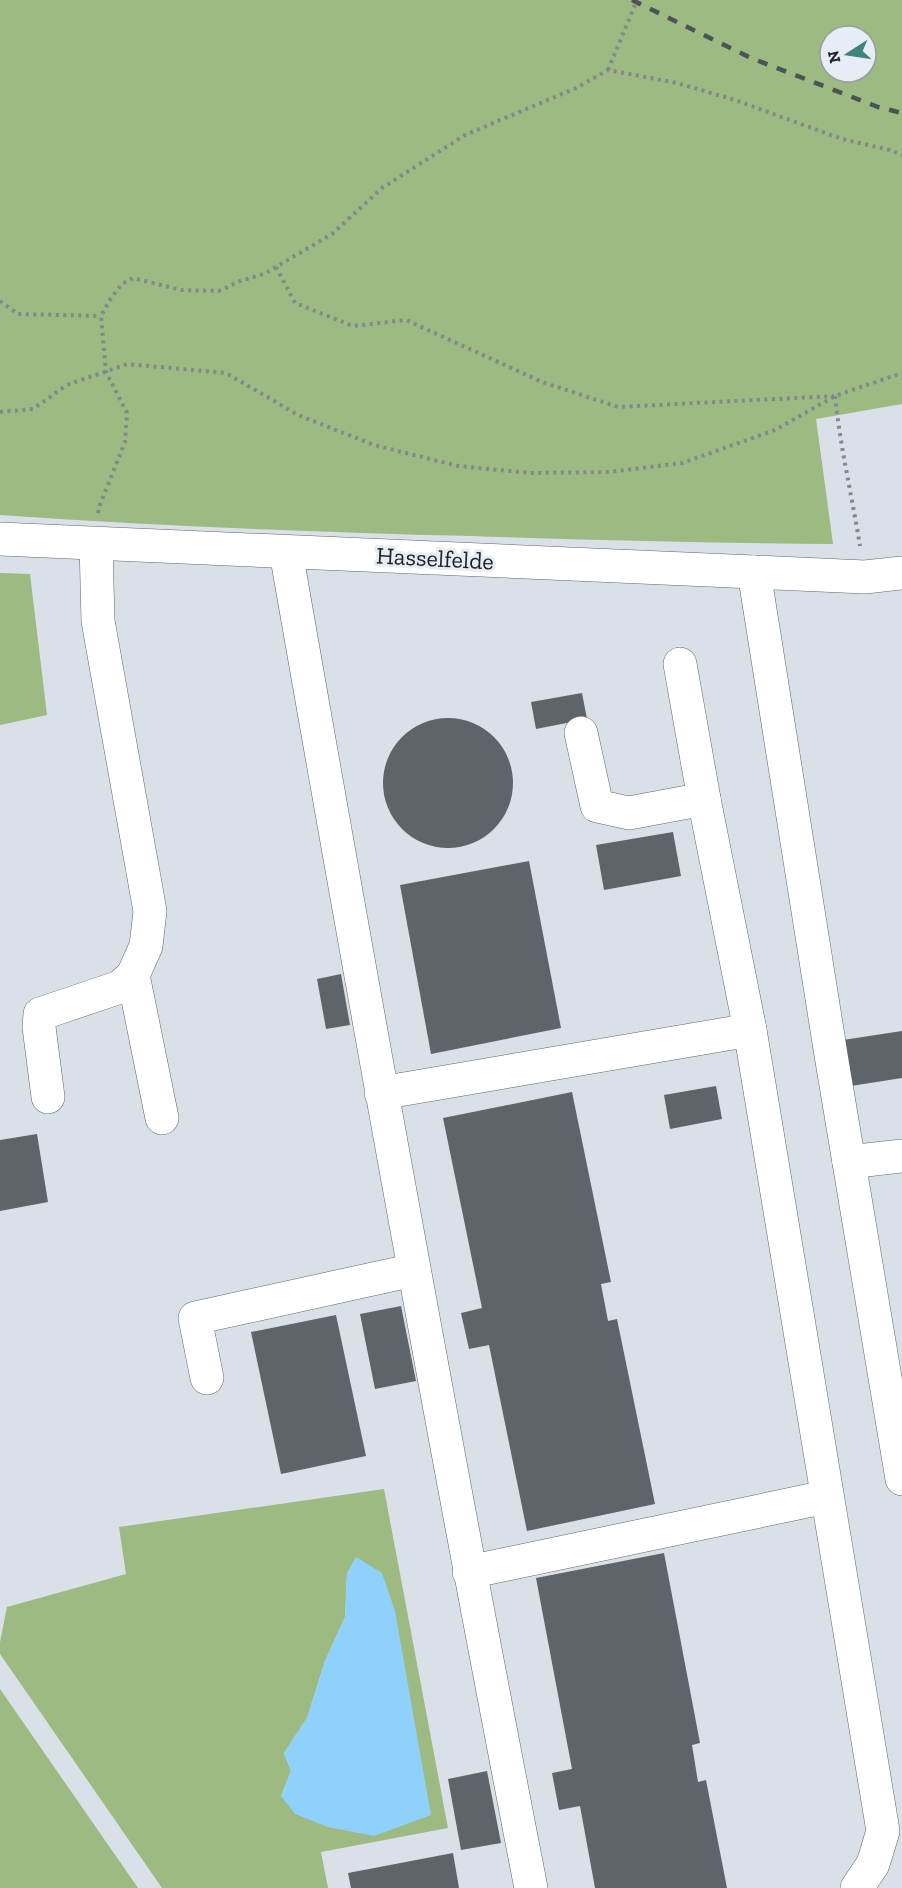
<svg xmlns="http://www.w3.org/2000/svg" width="902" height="1888" viewBox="0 0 902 1888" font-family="'Zilla Slab',serif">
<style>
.green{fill:#9cba81;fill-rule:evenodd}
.water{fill:#90d1fc}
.building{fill:#5e646a}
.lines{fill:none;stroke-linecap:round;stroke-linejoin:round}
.minor-casing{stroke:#60666c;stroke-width:34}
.path{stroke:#83888d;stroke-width:4;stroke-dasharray:3 4.5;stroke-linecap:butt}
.minor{stroke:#fff;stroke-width:33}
.rail{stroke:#4e5255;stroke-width:4.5;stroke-dasharray:10 10;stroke-linecap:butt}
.labels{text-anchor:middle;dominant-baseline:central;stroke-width:6;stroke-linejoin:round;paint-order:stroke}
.street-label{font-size:24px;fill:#212426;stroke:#e6edf4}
</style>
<rect width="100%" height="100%" fill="#d9e0e7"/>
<g class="green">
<path d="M 0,0 L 902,0 L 902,404 L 816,419 L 833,544 C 712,543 591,540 471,536 C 314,532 157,526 0,515 ZM 830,36 L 866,36 L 866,72 L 830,72 Z"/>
<path d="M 0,573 L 30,574 L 47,715 L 0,725 Z"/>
<path d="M 384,1489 L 448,1828 L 321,1852 L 328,1888 L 162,1888 L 0,1654 L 0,1642 L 7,1607 L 126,1574 L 119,1527 ZM 356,1557 L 328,1827 L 281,1796 L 291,1771 L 284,1753 L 307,1718 L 325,1661 L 345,1617 L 347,1574 Z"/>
<path d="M 0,1689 L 138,1888 L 0,1888 Z"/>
</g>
<path class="water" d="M 356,1557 L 382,1573 L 395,1611 L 431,1815 L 374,1836 L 328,1827 L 295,1814 L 281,1796 L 291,1771 L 284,1753 L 307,1718 L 325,1661 L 345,1617 L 347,1574 Z"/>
<g class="building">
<path d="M 582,693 L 587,719 L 536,729 L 531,702 Z"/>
<circle cx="448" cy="783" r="65"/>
<path d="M 673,832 L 681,876 L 604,890 L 596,845 Z"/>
<path d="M 529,861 L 561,1028 L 431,1054 L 400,885 Z"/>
<path d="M 341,974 L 350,1025 L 326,1029 L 317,979 Z"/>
<path d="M 902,1031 L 902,1078 L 851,1086 L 843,1040 Z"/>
<path d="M 716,1086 L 722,1119 L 670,1129 L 664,1095 Z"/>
<path d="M 572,1092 L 611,1282 L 601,1284 L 608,1321 L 617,1319 L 655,1504 L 527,1531 L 489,1345 L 469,1349 L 461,1313 L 482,1308 L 443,1118 Z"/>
<path d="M 37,1134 L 48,1202 L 0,1211 L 0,1140 Z"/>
<path d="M 401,1306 L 416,1381 L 375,1389 L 360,1314 Z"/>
<path d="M 336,1315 L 366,1456 L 281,1474 L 251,1332 Z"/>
<path d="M 664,1553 L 700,1743 L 692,1745 L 698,1782 L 706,1780 L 727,1888 L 595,1888 L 580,1806 L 559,1810 L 552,1773 L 572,1769 L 536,1578 Z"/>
<path d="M 487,1771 L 501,1843 L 461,1850 L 448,1779 Z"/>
<path d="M 453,1853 L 459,1888 L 351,1888 L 348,1873 Z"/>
</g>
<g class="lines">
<g class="minor-casing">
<g id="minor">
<path d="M 0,539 L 754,572 L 865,577 L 902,573"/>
<path d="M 286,552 C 364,998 444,1443 531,1888"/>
<path d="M 754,572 L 831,1055 L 902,1479"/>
<path d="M 680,664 L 704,799"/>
<path d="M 581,733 L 597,806 L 629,813 L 704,799 L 750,1030 L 883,1831 L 873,1864 L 857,1888"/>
<path d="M 133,975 L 162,1118"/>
<path d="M 381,1093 L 750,1030"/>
<path d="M 48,1097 L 39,1027 L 40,1014 L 120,987 L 133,975 L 146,946 L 150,911 L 98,621 L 96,544"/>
<path d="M 849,1162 L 902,1156"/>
<path d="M 207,1378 L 195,1318 L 414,1270"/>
<path d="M 469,1572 L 826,1497"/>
</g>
</g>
<g class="path">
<path d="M 608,70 L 637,0"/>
<path d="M 276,267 L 295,303 L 353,326 L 406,320 L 542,382 L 618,407 L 834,396"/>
<path d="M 0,301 L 18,314 L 101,316"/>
<path d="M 835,396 C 840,446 852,496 860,546"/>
<path d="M 0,412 L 33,409 L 67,385 L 127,364 L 226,373 L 298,415 L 374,445 L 458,466 L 531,473 L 609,472 L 682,463 L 775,430 L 835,396 L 902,373"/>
<path d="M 98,513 L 99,507 L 125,442 L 127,413 L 106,372 L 101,316 L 111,298 L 122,284 L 133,278 L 181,290 L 219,291 L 240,281 L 264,274 L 332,234 L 382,188 L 465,135 L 576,88 L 608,70 L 677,83 L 735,100 L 842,139 L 890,150 L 902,155"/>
</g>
<use href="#minor" class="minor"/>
<path class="rail" d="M 632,0 L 751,58 L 878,107 L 902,113"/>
</g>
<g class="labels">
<g class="street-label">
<text transform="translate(435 558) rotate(3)">Hasselfelde</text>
</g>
</g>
<g transform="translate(848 54) rotate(258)"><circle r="28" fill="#e6edf4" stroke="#979da2" stroke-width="1.5"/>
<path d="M0-4.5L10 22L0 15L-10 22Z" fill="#408479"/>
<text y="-9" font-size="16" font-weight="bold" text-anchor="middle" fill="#212426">N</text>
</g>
</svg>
